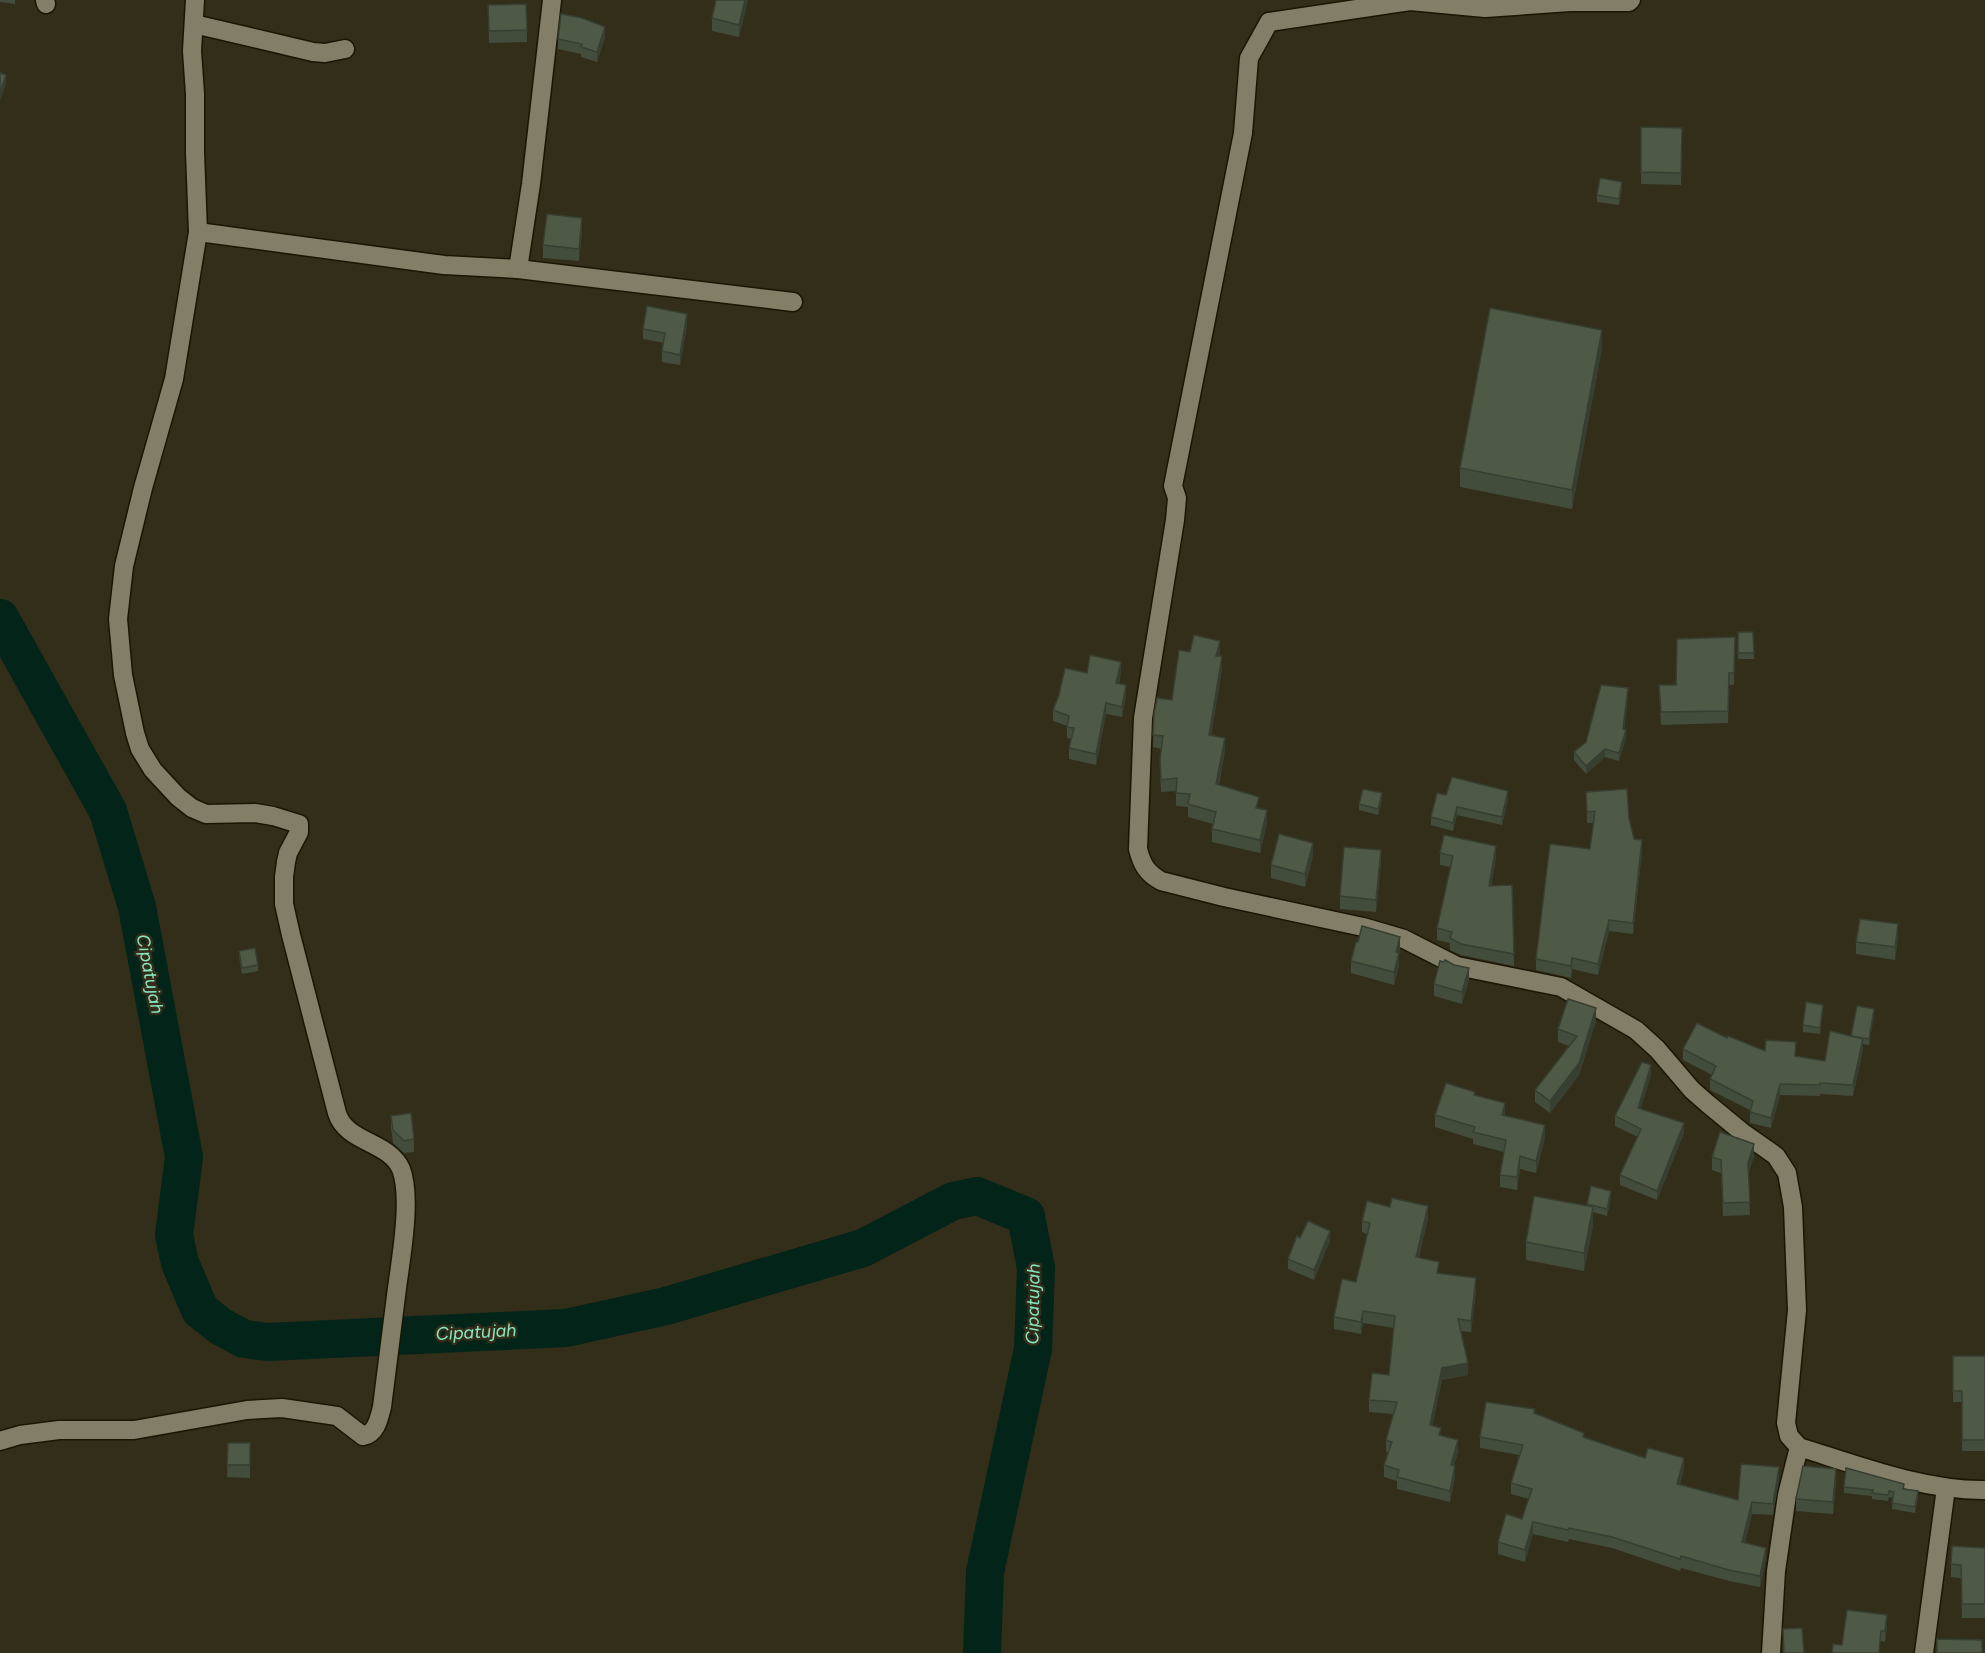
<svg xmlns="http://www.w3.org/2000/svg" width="1985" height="1653" viewBox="0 0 1985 1653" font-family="Figtree,sans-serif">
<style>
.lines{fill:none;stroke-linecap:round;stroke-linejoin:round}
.river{stroke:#032419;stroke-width:38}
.street-casing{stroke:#1a1603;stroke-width:21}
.street{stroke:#827e67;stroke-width:18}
.wall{fill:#434d3c}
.shaded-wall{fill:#373f31}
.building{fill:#4e5a46;stroke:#373f31;stroke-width:1.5}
.labels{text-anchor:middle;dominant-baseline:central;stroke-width:5;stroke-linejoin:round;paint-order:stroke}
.water-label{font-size:18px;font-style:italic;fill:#8be7c3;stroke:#322e19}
</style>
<rect width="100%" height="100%" fill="#322e19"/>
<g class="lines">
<path class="river" d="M 0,618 L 108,811 L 137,907 L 184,1157 L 174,1235 L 180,1263 L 200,1310 L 220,1326 L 244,1339 L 268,1342 L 566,1328 L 666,1306 L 863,1248 L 953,1201 L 977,1196 L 1026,1216 L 1036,1268 L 1033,1349 L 985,1572 L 982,1653"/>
<g class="street-casing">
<g id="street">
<path d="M 45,0 L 46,4"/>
<path d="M 1631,0 L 1629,2 L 1570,2 L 1485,8 L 1410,1 L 1269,22 L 1249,58 L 1243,133 L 1173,486 L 1177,498 L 1175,520 L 1143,718 L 1138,849 C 1142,865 1147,873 1161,881 L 1224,897 L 1363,927 L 1404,939 L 1457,966 L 1561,987 L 1636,1030 L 1657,1049 L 1692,1090 L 1708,1104 L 1742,1132 L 1776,1156 L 1787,1173 L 1793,1207 L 1797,1310 L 1786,1423 L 1789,1436 L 1799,1447 C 1857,1465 1924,1491 1985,1490"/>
<path d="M 194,24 L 313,52 L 325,53 L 345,49"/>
<path d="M 198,232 L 444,265 L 518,269 L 793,302"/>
<path d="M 518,269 L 531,184 L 552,0"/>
<path d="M 0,1441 L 20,1435 L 59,1430 L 134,1430 L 247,1410 L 282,1408 L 337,1416 L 363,1436 C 376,1434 379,1419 382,1407 C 387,1367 392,1328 397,1288 C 401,1258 412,1197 401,1169 C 389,1141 346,1143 337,1113 L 291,935 L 284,904 L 284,877 L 286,862 L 288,853 L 299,832 L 299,824 L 273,816 L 255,813 L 206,814 L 192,808 L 178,797 L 153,770 L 140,749 L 135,733 L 123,675 L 118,619 L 124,566 L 143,488 L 174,379 L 198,232 L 195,152 L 195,94 L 192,51 L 195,0"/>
<path d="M 1771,1653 L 1776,1571 L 1787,1495 L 1799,1447"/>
<path d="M 1924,1653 L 1946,1488"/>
</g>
</g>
<use href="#street" class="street"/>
</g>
<g class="wall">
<path d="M 0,0 L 15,0 L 15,4 L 0,2 Z"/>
<path d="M 748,0 L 739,37 L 712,31 L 712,18 Z"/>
<path d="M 488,5 L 527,30 L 527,42 L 489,43 Z"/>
<path d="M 605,37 L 597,62 L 581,57 L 581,54 L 558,49 L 558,39 Z"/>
<path d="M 1641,127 L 1682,128 L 1681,185 L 1641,184 Z"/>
<path d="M 1622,188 L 1619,205 L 1597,202 L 1597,195 Z"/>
<path d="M 582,230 L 579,261 L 543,258 L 543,245 Z"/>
<path d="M 687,325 L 680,365 L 662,362 L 662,351 L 664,343 L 643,339 L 643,329 Z"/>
<path d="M 1602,348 L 1572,509 L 1460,487 L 1460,468 Z"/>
<path d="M 1738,632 L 1753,632 L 1754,659 L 1738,659 Z"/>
<path d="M 1735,637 L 1734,685 L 1729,685 L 1728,723 L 1661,725 L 1659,685 L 1676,685 Z"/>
<path d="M 1190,652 L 1220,654 L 1222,669 L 1211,736 L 1225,751 L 1219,785 L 1259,808 L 1267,823 L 1260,853 L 1212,842 L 1212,829 L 1213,824 L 1188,817 L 1188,807 L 1176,806 L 1176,791 L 1161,792 L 1160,772 L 1160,759 L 1161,749 L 1153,747 L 1154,714 L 1172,700 Z"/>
<path d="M 1087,673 L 1121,673 L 1119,684 L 1126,696 L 1122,717 L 1106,714 L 1096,765 L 1069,759 L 1069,748 L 1071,739 L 1067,738 L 1067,726 L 1053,721 L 1053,710 Z"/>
<path d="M 1628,696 L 1624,730 L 1626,738 L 1619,761 L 1605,757 L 1586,774 L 1574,760 L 1574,752 L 1586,742 Z"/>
<path d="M 1586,792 L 1629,818 L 1634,839 L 1642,851 L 1633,934 L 1609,931 L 1598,975 L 1572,969 L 1571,978 L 1536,970 L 1536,959 L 1590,849 L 1594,823 L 1587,823 Z"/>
<path d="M 1446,795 L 1508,799 L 1502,825 L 1457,815 L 1453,831 L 1431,825 L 1431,817 Z"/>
<path d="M 1382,799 L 1378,815 L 1359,810 L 1359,804 Z"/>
<path d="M 1440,853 L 1496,858 L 1491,886 L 1512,885 L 1514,966 L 1461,955 L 1450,950 L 1450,943 L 1437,940 L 1437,928 L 1451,867 L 1440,865 Z"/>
<path d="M 1313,856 L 1305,887 L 1271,878 L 1271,865 Z"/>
<path d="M 1381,862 L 1376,912 L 1340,909 L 1340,896 Z"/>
<path d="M 1898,937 L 1895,960 L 1856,954 L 1856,942 Z"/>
<path d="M 1358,942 L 1400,949 L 1399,953 L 1399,966 L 1394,985 L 1351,973 L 1351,961 Z"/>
<path d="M 239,951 L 258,965 L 258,971 L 242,974 L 239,957 Z"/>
<path d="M 1454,965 L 1469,980 L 1462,1004 L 1434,996 L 1434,984 Z"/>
<path d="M 1823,1011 L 1820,1034 L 1803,1032 L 1803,1025 Z"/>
<path d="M 1874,1015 L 1869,1045 L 1863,1044 L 1863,1050 L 1853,1096 L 1820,1094 L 1820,1096 L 1780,1095 L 1771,1128 L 1750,1123 L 1750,1110 L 1710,1090 L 1710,1079 L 1712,1075 L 1683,1060 L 1683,1049 L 1727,1038 L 1765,1051 L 1825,1061 Z"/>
<path d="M 1596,1021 L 1579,1075 L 1550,1113 L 1535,1102 L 1535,1090 L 1569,1046 L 1558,1042 L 1558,1029 Z"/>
<path d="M 1651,1075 L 1640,1108 L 1684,1133 L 1657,1200 L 1620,1185 L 1620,1175 L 1638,1137 L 1615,1126 L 1615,1116 Z"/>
<path d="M 1475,1095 L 1505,1115 L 1545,1138 L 1536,1173 L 1520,1169 L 1517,1190 L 1500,1187 L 1500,1175 L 1504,1152 L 1473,1144 L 1473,1139 L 1435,1127 L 1435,1115 Z"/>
<path d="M 391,1116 L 414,1139 L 414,1152 L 404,1153 L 393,1143 L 391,1128 Z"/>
<path d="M 1754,1156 L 1748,1174 L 1750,1215 L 1723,1216 L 1721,1173 L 1712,1170 L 1712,1157 Z"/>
<path d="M 1611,1197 L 1607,1216 L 1593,1212 L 1593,1226 L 1584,1271 L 1526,1260 L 1526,1242 L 1587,1206 L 1587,1204 Z"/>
<path d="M 1428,1218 L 1419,1257 L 1439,1273 L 1476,1290 L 1471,1332 L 1460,1331 L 1468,1375 L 1442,1380 L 1432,1426 L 1458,1452 L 1454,1465 L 1455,1477 L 1450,1502 L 1397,1489 L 1397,1481 L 1384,1477 L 1384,1465 L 1389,1453 L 1386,1452 L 1386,1440 L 1393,1414 L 1369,1412 L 1369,1400 L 1389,1375 L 1394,1328 L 1363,1323 L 1361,1334 L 1334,1329 L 1334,1317 L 1356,1282 L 1367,1234 L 1362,1232 L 1362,1221 Z"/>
<path d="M 1300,1238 L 1330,1241 L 1314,1280 L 1288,1269 L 1288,1259 Z"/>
<path d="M 1953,1356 L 1985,1356 L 1985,1451 L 1962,1451 L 1962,1402 L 1953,1402 Z"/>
<path d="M 1535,1414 L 1584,1438 L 1645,1458 L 1684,1469 L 1680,1484 L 1738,1500 L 1779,1479 L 1773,1515 L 1752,1514 L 1745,1543 L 1766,1559 L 1760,1587 L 1729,1581 L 1681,1568 L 1680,1571 L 1612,1548 L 1569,1539 L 1568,1542 L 1533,1534 L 1525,1562 L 1498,1554 L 1498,1542 L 1522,1519 L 1529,1499 L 1511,1494 L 1511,1483 L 1519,1455 L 1480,1448 L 1480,1437 Z"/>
<path d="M 228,1443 L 250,1443 L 250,1478 L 227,1477 Z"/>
<path d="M 1836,1481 L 1833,1514 L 1796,1511 L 1796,1499 Z"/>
<path d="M 1844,1487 L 1904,1489 L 1918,1497 L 1915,1513 L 1892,1509 L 1893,1498 L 1889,1497 L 1888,1501 L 1872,1499 L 1872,1496 L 1844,1493 Z"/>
<path d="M 1985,1548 L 1985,1618 L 1962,1618 L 1961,1578 L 1951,1577 L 1951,1564 Z"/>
<path d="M 1887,1626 L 1885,1642 L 1881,1641 L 1842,1645 Z"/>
</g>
<g class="shaded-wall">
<path d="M 745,0 L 748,0 L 739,37 L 739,25 Z"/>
<path d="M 605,27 L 605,37 L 597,62 L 597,52 Z"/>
<path d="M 6,75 L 6,84 L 0,101 L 0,92 Z"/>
<path d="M 582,218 L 582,230 L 579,261 L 579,249 Z"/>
<path d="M 687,314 L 687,325 L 680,365 L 680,355 Z"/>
<path d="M 1602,330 L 1602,348 L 1572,509 L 1572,490 Z"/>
<path d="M 1220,641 L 1220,654 L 1216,668 L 1216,656 Z"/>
<path d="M 1222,656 L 1222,669 L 1209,748 L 1209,735 Z"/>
<path d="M 1121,662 L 1121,673 L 1116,694 L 1116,683 Z"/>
<path d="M 1126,685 L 1126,696 L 1122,717 L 1122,707 Z"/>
<path d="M 1628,688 L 1628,696 L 1623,737 L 1623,729 Z"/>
<path d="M 1106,703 L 1106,714 L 1096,765 L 1096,754 Z"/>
<path d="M 1626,730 L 1626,738 L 1619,761 L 1619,753 Z"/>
<path d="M 1225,738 L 1225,751 L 1216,797 L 1216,784 Z"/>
<path d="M 1605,749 L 1605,757 L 1586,774 L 1586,766 Z"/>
<path d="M 1508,791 L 1508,799 L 1502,825 L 1502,817 Z"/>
<path d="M 1382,793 L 1382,799 L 1378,815 L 1378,809 Z"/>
<path d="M 1457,807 L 1457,815 L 1453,831 L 1453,823 Z"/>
<path d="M 1267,810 L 1267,823 L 1260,853 L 1260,840 Z"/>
<path d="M 1642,840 L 1642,851 L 1633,934 L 1633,923 Z"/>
<path d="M 1313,843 L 1313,856 L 1305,887 L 1305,874 Z"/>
<path d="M 1496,846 L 1496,858 L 1489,898 L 1489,886 Z"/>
<path d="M 1381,850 L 1381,862 L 1376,912 L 1376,900 Z"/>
<path d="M 1609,920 L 1609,931 L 1598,975 L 1598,964 Z"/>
<path d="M 1898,924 L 1898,937 L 1895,960 L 1895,947 Z"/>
<path d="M 1400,937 L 1400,949 L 1396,965 L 1396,952 Z"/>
<path d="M 1399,953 L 1399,966 L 1394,985 L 1394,972 Z"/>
<path d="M 1572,958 L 1572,969 L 1571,978 L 1571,966 Z"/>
<path d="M 1469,968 L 1469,980 L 1462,1004 L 1462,992 Z"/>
<path d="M 1596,1008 L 1596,1021 L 1579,1075 L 1550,1113 L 1550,1101 Z"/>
<path d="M 1874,1009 L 1874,1015 L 1869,1045 L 1869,1039 Z"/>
<path d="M 1863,1039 L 1863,1050 L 1853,1096 L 1853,1085 Z"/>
<path d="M 1651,1065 L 1651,1075 L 1638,1117 L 1638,1108 Z"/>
<path d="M 1780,1084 L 1780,1095 L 1771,1128 L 1771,1118 Z"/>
<path d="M 1505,1103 L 1505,1115 L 1502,1115 Z"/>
<path d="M 1684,1123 L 1684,1133 L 1657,1200 L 1657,1191 Z"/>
<path d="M 1545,1125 L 1545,1138 L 1536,1173 L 1536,1161 Z"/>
<path d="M 1754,1144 L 1754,1156 L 1748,1176 L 1748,1163 Z"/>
<path d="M 1520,1156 L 1520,1169 L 1517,1190 L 1517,1177 Z"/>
<path d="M 1611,1191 L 1611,1197 L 1607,1216 L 1607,1209 Z"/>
<path d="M 1428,1206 L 1428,1218 L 1416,1268 L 1416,1257 Z"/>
<path d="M 1593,1207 L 1593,1226 L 1584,1271 L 1584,1253 Z"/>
<path d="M 1330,1231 L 1330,1241 L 1314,1280 L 1314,1270 Z"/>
<path d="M 1476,1278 L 1476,1290 L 1471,1332 L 1471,1321 Z"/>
<path d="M 1363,1311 L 1363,1323 L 1361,1334 L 1361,1322 Z"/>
<path d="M 1468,1363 L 1468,1375 L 1442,1380 L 1430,1437 L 1430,1425 L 1442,1368 Z"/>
<path d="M 1458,1440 L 1458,1452 L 1451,1477 L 1451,1465 Z"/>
<path d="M 1684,1458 L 1684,1469 L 1677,1495 L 1677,1484 Z"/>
<path d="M 1455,1466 L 1455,1477 L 1450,1502 L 1450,1491 Z"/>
<path d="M 1779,1467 L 1779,1479 L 1773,1515 L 1773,1504 Z"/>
<path d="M 1836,1469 L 1836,1481 L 1833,1514 L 1833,1502 Z"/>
<path d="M 1752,1502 L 1752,1514 L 1742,1554 L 1742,1542 Z"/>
<path d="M 1533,1522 L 1533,1534 L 1525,1562 L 1525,1550 Z"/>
<path d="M 1766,1548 L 1766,1559 L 1760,1587 L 1760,1576 Z"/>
<path d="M 1887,1615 L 1887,1626 L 1885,1642 L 1885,1631 Z"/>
</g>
<g class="building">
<path d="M 716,0 L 745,0 L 739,25 L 712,18 Z"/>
<path d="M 526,4 L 527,30 L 489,31 L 488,5 Z"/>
<path d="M 561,14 L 582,18 L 605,27 L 597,52 L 581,47 L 582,44 L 558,39 Z"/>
<path d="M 0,73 L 6,75 L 0,92 Z"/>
<path d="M 1641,127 L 1682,128 L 1681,173 L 1641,172 Z"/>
<path d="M 1600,178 L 1622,182 L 1619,199 L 1597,195 Z"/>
<path d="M 547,214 L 582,218 L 579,249 L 543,245 Z"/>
<path d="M 647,306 L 687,314 L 680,355 L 662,351 L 665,333 L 643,329 Z"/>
<path d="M 1490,308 L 1602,330 L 1572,490 L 1460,468 Z"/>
<path d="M 1738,632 L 1753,632 L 1754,653 L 1738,653 Z"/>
<path d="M 1194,635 L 1220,641 L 1216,656 L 1222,656 L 1209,735 L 1225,738 L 1216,784 L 1259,797 L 1256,808 L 1267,810 L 1260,840 L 1212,829 L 1216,812 L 1188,804 L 1190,794 L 1176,793 L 1177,778 L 1161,780 L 1160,759 L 1163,736 L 1153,735 L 1154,714 L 1157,698 L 1172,700 L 1179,650 L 1190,652 Z"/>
<path d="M 1735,637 L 1734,673 L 1729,673 L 1728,711 L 1661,712 L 1659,685 L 1676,685 L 1677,639 Z"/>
<path d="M 1090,655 L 1121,662 L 1116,683 L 1126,685 L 1122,707 L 1106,703 L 1096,754 L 1069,748 L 1074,728 L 1067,727 L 1069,716 L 1053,710 L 1059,695 L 1065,668 L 1087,673 Z"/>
<path d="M 1601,685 L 1628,688 L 1623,729 L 1626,730 L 1619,753 L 1605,749 L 1586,766 L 1574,752 L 1586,742 Z"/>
<path d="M 1452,777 L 1508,791 L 1502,817 L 1457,807 L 1453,823 L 1431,817 L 1437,793 L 1446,795 Z"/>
<path d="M 1363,789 L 1382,793 L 1378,809 L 1359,804 Z"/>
<path d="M 1627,789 L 1629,818 L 1634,839 L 1642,840 L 1633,923 L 1609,920 L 1598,964 L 1572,958 L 1571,966 L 1536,959 L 1550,844 L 1590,849 L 1595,811 L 1587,812 L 1586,792 Z"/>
<path d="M 1279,834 L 1313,843 L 1305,874 L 1271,865 Z"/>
<path d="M 1444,835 L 1496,846 L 1489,886 L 1512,885 L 1514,954 L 1461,944 L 1450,938 L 1452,932 L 1437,928 L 1453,856 L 1440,853 Z"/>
<path d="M 1344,847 L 1381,850 L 1376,900 L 1340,896 Z"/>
<path d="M 1860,919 L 1898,924 L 1895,947 L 1856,942 Z"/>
<path d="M 1362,926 L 1400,937 L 1396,952 L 1399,953 L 1394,972 L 1351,961 L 1356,942 L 1358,942 Z"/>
<path d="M 255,948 L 258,965 L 242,968 L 239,951 Z"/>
<path d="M 1445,960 L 1454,965 L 1469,968 L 1462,992 L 1434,984 L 1440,961 L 1444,962 Z"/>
<path d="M 1568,999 L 1596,1008 L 1579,1063 L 1550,1101 L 1535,1090 L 1577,1036 L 1558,1029 Z"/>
<path d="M 1806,1002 L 1823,1005 L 1820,1028 L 1803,1025 Z"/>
<path d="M 1857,1006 L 1874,1009 L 1869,1039 L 1851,1036 Z"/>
<path d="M 1697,1023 L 1727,1038 L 1728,1036 L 1765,1051 L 1766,1040 L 1796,1042 L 1795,1056 L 1825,1061 L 1830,1031 L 1863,1039 L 1853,1085 L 1820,1083 L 1820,1085 L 1780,1084 L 1771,1118 L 1750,1112 L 1753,1101 L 1710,1079 L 1716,1066 L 1683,1049 Z"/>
<path d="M 1642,1062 L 1651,1065 L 1638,1108 L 1684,1123 L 1657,1191 L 1620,1175 L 1641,1129 L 1615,1116 Z"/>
<path d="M 1446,1083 L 1475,1092 L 1474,1095 L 1505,1103 L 1502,1115 L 1545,1125 L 1536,1161 L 1520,1156 L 1517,1177 L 1500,1175 L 1506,1140 L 1473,1132 L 1475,1127 L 1435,1115 Z"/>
<path d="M 411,1113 L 414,1139 L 404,1141 L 393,1130 L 391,1116 Z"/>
<path d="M 1720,1132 L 1754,1144 L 1748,1163 L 1750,1202 L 1723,1203 L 1721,1160 L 1712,1157 Z"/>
<path d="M 1591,1186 L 1611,1191 L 1607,1209 L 1587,1204 Z"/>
<path d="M 1534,1196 L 1593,1207 L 1584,1253 L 1526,1242 Z"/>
<path d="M 1392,1198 L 1428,1206 L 1416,1257 L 1439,1262 L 1437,1273 L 1476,1278 L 1471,1321 L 1458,1319 L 1468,1363 L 1442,1368 L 1430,1425 L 1441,1428 L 1439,1435 L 1458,1440 L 1451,1465 L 1455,1466 L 1450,1491 L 1397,1477 L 1399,1470 L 1384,1465 L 1392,1442 L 1386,1440 L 1397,1402 L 1369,1400 L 1372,1373 L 1389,1375 L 1395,1316 L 1363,1311 L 1361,1322 L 1334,1317 L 1342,1279 L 1356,1282 L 1370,1223 L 1362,1221 L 1367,1201 L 1390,1207 Z"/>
<path d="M 1308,1221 L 1330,1231 L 1314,1270 L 1288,1259 L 1297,1236 L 1300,1238 Z"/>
<path d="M 1953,1356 L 1985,1356 L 1985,1440 L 1962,1440 L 1962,1391 L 1953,1391 Z"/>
<path d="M 1486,1402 L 1535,1409 L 1534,1413 L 1584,1433 L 1583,1437 L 1645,1458 L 1648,1448 L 1684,1458 L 1677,1484 L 1738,1500 L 1741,1464 L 1779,1467 L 1773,1504 L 1752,1502 L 1742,1542 L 1766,1548 L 1760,1576 L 1729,1570 L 1681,1556 L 1680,1559 L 1612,1537 L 1569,1528 L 1568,1530 L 1533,1522 L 1525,1550 L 1498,1542 L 1506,1514 L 1522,1519 L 1532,1489 L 1511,1483 L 1523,1445 L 1480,1437 Z"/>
<path d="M 228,1443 L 250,1443 L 250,1465 L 227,1465 Z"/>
<path d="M 1803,1466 L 1836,1469 L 1833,1502 L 1796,1499 Z"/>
<path d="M 1846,1468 L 1904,1484 L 1903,1489 L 1918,1491 L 1915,1507 L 1892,1503 L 1894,1492 L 1889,1491 L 1888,1495 L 1872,1493 L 1873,1490 L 1844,1487 Z"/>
<path d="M 1952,1546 L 1985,1548 L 1985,1604 L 1962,1604 L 1961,1565 L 1951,1564 Z"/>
<path d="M 1847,1610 L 1887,1615 L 1885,1631 L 1881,1631 L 1879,1653 L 1832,1653 L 1833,1644 L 1842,1645 Z"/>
<path d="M 1802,1628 L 1804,1653 L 1784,1653 L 1783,1629 Z"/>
<path d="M 1937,1639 L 1982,1640 L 1982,1653 L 1937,1653 Z"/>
</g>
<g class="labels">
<g class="water-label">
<text transform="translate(150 974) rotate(79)">Cipatujah</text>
<text transform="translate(1033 1304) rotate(-89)">Cipatujah</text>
<text transform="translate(476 1332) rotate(-3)">Cipatujah</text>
</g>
</g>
</svg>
